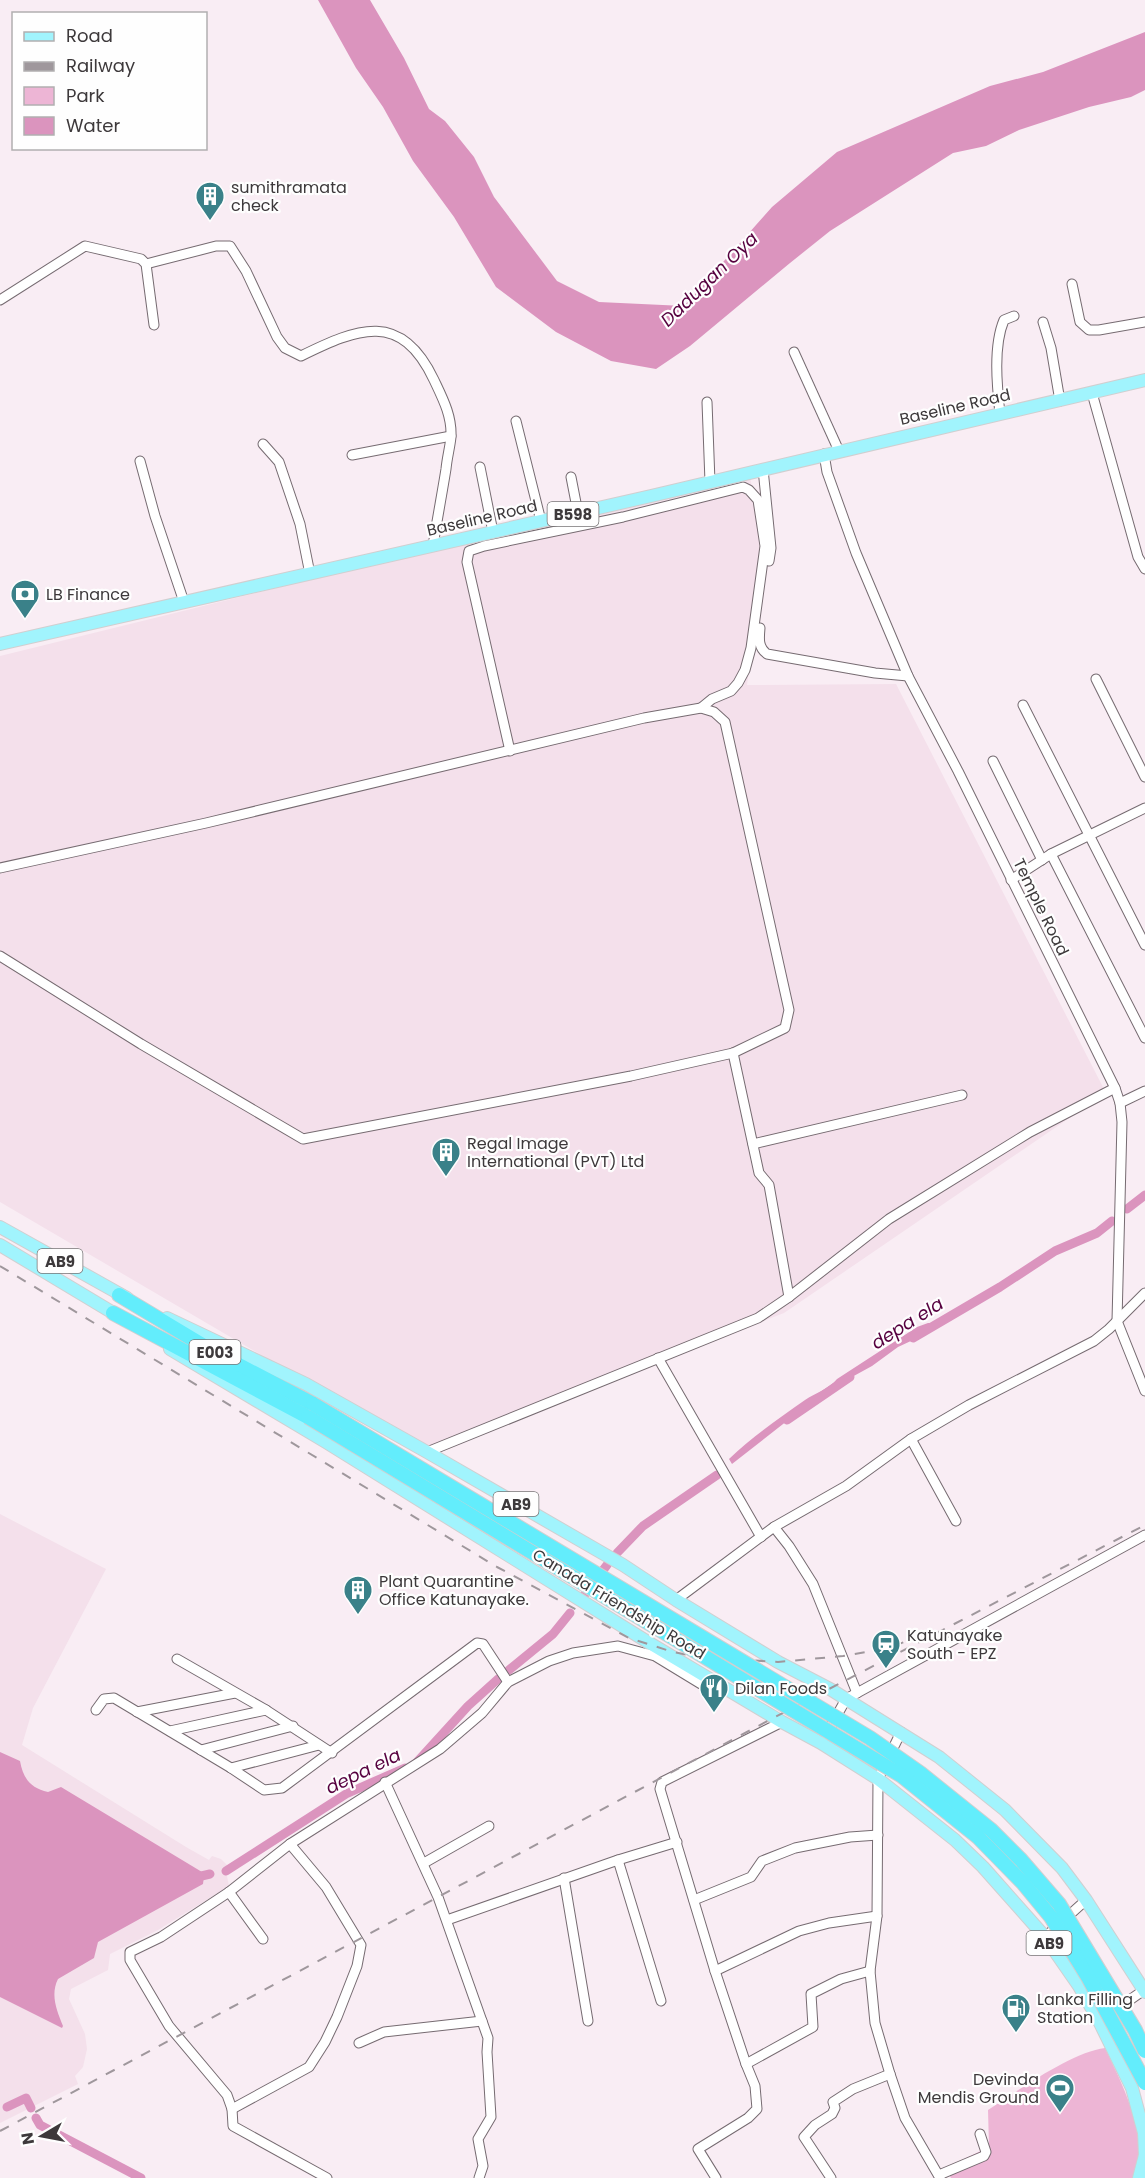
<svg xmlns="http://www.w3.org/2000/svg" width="1145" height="2178" viewBox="0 0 1145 2178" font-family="Poppins,sans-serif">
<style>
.built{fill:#f4e0eb}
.green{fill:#edb5d5}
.water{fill:#db94be}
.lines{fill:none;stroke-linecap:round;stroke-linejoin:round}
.canal{stroke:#db94be;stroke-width:9}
.minor-casing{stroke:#766b71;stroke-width:11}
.major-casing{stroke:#d0cfd0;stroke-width:14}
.highway-casing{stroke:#d0cfd0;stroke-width:16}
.minor{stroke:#fff;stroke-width:9}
.major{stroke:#a1f4fd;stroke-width:12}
.highway{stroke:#63edfc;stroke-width:14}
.rail{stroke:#9f979c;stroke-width:2;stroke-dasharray:10 10;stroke-linecap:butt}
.highway-bridge-casing{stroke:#d0cfd0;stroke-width:16;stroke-linecap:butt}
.highway-bridge{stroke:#63edfc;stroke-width:14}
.labels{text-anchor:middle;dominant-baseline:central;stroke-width:4.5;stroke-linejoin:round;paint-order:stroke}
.shield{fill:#fefefe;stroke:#777476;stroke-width:1.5}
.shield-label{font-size:15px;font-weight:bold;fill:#3d393b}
.poi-label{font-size:16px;fill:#3d393b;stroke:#fefefe;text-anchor:start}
.street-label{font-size:16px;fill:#3d393b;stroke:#fefefe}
.water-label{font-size:18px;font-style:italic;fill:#56003f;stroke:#fefefe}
</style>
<rect width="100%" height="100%" fill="#f9edf4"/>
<g class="built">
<path d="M 749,472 L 765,553 L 747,685 L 896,684 L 1106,1093 L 784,1313 L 427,1452 L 0,1202 L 0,656 Z"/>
<path d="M 0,1514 L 106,1569 L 33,1708 L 22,1745 L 186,1847 L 209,1860 L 212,1856 L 221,1859 L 228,1866 L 226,1871 L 229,1886 L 158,1930 L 110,1954 L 108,1970 L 71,1989 L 69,1999 L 85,2034 L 87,2049 L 83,2067 L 75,2076 L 78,2084 L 0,2123 Z"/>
</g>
<path class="green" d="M 1105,2048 C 1120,2079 1138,2115 1139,2150 C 1140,2159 1136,2169 1134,2178 L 951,2178 L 945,2168 L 989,2147 L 988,2110 C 1017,2091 1072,2052 1105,2048 Z"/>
<g class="water">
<path d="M 318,0 L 370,0 L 404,58 L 429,109 L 445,121 L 474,157 L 494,197 L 557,281 L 599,302 L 684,306 L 772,207 L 837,152 L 990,86 L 1043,72 L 1145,32 L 1145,90 L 1131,97 L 1089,107 L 1019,130 L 986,146 L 953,153 L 830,231 L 790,263 L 690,346 L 656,369 L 611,361 L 556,332 L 496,287 L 454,217 L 413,161 L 383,107 L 356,68 Z"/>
<path d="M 928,1323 L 933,1323 L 913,1340 L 898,1347 L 872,1366 L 841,1383 L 832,1391 L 815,1399 L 732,1464 L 729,1459 C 752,1437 779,1418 805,1400 C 815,1393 829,1389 837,1379 L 917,1327 Z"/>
<path d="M 0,1752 L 20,1761 C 23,1778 30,1788 48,1792 L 61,1787 L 202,1872 L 204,1876 L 203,1884 L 98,1942 L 94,1958 L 58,1979 C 50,1995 57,2011 63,2026 L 62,2028 L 0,1997 Z"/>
</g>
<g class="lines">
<g class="canal">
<path d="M 1127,1209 L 1145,1195"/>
<path d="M 913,1338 L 1000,1287 L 1055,1251 L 1097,1233 L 1112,1221"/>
<path d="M 787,1420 L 850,1377"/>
<path d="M 617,1553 L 643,1526 L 717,1475"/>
<path d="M 585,1594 L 607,1565"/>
<path d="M 509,1670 L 553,1634 L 570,1613"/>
<path d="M 417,1762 L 468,1706 L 498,1679"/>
<path d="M 226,1871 L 346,1794 L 405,1768"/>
<path d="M 193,1878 L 210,1874"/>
<path d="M 7,2107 L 26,2098 L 31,2108"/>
<path d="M 36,2118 L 40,2125 L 141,2178"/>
</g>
<g class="minor-casing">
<g id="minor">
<path d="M 146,264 L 216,246 L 230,246 L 246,271 L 277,337 L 285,348 L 301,356 C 358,328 401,310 434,380 C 443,399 452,416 451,437 C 450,447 447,458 446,469 C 442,494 437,520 433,546"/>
<path d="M 1072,284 L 1080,322 L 1089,330 L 1099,330 L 1145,322"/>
<path d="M 0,300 L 85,246 L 141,259 L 146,264 L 154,325"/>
<path d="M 1043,322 L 1051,348 L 1060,401"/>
<path d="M 794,352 L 839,451"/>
<path d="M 1092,393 L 1138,557 L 1145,569"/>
<path d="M 707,402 L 710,482"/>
<path d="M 1000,414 C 997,386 993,346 1004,320 L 1014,316"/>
<path d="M 516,421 L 541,521"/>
<path d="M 263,444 L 279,462 L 300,524 L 310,574"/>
<path d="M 824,454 L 827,472 L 856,553 L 908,676 L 958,771 L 1115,1088 L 1120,1103 L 1122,1122 L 1117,1321 L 1145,1391"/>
<path d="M 352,455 L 451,436"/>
<path d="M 140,461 L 155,516 L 184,602"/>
<path d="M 480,467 L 493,532"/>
<path d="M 763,469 L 771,548 L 769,561"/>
<path d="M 571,477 L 578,513"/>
<path d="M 760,628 C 759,639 758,647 767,654 L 875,673 L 908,676"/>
<path d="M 1096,679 L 1145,777"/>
<path d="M 1023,705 L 1145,945"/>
<path d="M 510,751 L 467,562 L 469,551 L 484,546 L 623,517 L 743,487 L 749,490 L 758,500 L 765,546 L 751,648 L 745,670 L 738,683 L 731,691 L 712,699 L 701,708"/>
<path d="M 993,761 L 1042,860"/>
<path d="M 1051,854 L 1145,1038"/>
<path d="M 0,868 L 206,823 L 644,718 L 701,708 L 714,712 L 725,722 L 789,1010 L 785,1028 L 733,1053 L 631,1076 L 303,1139 L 141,1044 L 0,956"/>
<path d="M 1011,880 L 1051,854 L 1145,808"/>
<path d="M 733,1053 L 759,1173 L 769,1185 L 789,1297"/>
<path d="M 1120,1103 L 1145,1091"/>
<path d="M 753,1144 L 962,1095"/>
<path d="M 658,1358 L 761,1537"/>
<path d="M 911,1439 L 956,1521"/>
<path d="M 427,1452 L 758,1318 L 789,1297 L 889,1219 L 1030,1132 L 1115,1088"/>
<path d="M 774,1527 L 789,1546 L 813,1584 L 857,1693"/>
<path d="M 676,1600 L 774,1527 L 846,1486 L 911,1439 L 969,1405 L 1094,1341 L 1109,1329 L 1145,1293"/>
<path d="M 177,1659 L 266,1710 L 332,1753"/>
<path d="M 96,1710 L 104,1699 L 114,1698 L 231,1768 L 264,1790 L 282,1788 L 477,1643 L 483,1644 L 508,1682"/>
<path d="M 137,1712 L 235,1693"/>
<path d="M 170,1731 L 266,1710"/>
<path d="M 901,1732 L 878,1779 L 877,1916 L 870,1971 L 875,2023 L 890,2074 L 905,2118 L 940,2178"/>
<path d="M 826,1735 L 846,1699 L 1145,1535"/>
<path d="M 201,1750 L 293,1726"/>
<path d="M 231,1768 L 319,1745"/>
<path d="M 385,1782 L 438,1897 L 488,2038 L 487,2052 L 491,2117 L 478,2139 L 483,2166 L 479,2178"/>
<path d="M 618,1860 L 661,2001"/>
<path d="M 424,1863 L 489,1826"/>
<path d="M 564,1878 L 588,2021"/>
<path d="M 229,1892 L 263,1939"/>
<path d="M 694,1900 L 751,1877 L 762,1861 L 795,1848 L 850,1837 L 878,1835"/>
<path d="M 447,1920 L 618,1860 L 677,1842"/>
<path d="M 1045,1937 L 1086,1900"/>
<path d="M 715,1971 L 799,1931 L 829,1923 L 877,1916"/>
<path d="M 1104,2018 L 1144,1990"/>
<path d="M 359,2043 L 384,2032 L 482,2021"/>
<path d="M 746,2064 L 813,2027 L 811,1994 L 841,1979 L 870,1971"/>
<path d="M 232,2109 L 309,2067 L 325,2042 L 337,2017 L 357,1966 L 361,1945 L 326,1887 L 290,1844"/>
<path d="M 939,2175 L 984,2156 L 986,2152 L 980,2134"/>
<path d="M 327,2178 L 233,2126 L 232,2109 L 227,2095 L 169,2026 L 130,1960 L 130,1952 L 161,1937 L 229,1892 L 290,1844 L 440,1749 L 482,1713 L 508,1682 L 549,1661 L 573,1653 L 618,1646 L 655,1656 L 701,1684 L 722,1690"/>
<path d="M 716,2178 L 698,2149 L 748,2118 L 757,2109 L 755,2086 L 746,2064 L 715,1971 L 660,1789 L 662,1782 L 782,1722"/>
<path d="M 831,2178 L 804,2137 L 815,2125 L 832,2114 L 835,2108 L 833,2102 L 853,2089 L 890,2074"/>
</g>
</g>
<g class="major-casing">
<g id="major">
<path d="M 0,644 L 651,496 L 1145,380"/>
<path d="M 0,1227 L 127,1298"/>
<path d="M 0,1245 L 120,1317"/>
<path d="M 167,1318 L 306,1384 L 427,1452 L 623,1565 L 676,1600 L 778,1662 L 830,1689 L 939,1757 L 1005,1810 L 1062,1868 L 1086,1900 L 1145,1992"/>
<path d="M 170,1349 L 326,1442 L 651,1644 L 782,1722 L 821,1743 L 878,1779 L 955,1840 L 983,1867 L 1045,1937 L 1079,1986 L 1099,2021 L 1132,2088 L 1144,2133 L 1145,2156"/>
<path d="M 1139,2178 L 1145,2155"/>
</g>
</g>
<g class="highway-casing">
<g id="highway">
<path d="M 119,1295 L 214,1352 L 313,1404"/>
<path d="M 113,1313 L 308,1417"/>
</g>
</g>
<use href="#minor" class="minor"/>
<use href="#major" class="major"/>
<use href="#highway" class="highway"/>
<g class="rail">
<path d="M 0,1266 L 497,1567 L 629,1638 L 673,1652 L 698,1657 L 778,1662 L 843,1656 L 888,1648 L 907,1641"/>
<path d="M 0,2131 L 775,1717 L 1145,1525"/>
</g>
<g class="highway-bridge-casing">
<g id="highway-bridge">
<path d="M 313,1404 L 870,1738 L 920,1773 L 991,1830 L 1021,1860 L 1059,1904 L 1135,2030 L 1145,2051"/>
<path d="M 308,1417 L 902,1776 L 978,1837 L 1023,1883 L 1051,1917 L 1088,1977 L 1145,2083"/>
</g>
</g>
<use href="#highway-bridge" class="highway-bridge"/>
</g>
<defs>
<g id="building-pin" transform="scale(1.5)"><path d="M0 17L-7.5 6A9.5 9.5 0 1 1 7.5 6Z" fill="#3a8189" stroke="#fefefe"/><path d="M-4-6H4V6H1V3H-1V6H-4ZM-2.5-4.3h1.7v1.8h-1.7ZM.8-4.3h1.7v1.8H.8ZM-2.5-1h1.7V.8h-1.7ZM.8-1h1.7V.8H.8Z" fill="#fff"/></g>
<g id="bank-pin" transform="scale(1.5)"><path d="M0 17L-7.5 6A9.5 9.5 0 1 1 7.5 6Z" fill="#3a8189" stroke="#fefefe"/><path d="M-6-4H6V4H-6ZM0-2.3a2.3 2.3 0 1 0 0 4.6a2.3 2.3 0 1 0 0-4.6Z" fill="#fff"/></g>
<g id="station-pin" transform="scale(1.5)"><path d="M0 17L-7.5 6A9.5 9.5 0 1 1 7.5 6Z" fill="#3a8189" stroke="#fefefe"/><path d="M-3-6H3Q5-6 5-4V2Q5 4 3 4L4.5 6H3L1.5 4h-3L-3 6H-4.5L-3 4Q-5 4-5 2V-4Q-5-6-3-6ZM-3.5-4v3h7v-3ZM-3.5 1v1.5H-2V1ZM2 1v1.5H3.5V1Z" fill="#fff"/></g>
<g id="restaurant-pin" transform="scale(1.5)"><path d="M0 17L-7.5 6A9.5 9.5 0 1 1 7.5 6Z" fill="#3a8189" stroke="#fefefe"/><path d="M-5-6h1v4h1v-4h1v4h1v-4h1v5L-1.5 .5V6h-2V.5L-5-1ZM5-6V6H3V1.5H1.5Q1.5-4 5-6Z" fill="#fff"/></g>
<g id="fuel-pin" transform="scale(1.5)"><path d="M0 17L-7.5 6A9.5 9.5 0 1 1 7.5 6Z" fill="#3a8189" stroke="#fefefe"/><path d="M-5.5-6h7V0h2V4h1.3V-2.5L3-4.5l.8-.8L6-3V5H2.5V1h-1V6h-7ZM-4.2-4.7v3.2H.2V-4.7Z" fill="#fff"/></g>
<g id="stadium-pin" transform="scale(1.5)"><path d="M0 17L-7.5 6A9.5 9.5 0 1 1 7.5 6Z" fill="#3a8189" stroke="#fefefe"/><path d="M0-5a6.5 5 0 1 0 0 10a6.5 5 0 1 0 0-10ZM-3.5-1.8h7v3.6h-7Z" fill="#fff"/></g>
</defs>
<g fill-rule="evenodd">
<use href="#building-pin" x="210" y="196"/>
<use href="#bank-pin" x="25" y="594"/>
<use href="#building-pin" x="446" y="1152"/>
<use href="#building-pin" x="358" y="1590"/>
<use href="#station-pin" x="886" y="1644"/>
<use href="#restaurant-pin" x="714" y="1688"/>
<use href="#fuel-pin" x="1016" y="2008"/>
<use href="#stadium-pin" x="1060" y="2088"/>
</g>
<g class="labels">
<g class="shield">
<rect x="547.5" y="502" width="51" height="24" rx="4.5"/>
<rect x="37.5" y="1249" width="45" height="24" rx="4.5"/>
<rect x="189.5" y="1340" width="51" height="24" rx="4.5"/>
<rect x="493.5" y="1492" width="45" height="24" rx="4.5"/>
<rect x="1026.5" y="1931" width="45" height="24" rx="4.5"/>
</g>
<g class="shield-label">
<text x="573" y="514">B598</text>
<text x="60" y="1261">AB9</text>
<text x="215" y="1352">E003</text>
<text x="516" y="1504">AB9</text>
<text x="1049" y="1943">AB9</text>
</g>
<g class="poi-label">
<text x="231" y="187">sumithramata<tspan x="231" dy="18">check</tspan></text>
<text x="46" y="594">LB Finance</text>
<text x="467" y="1143">Regal Image<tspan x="467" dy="18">International (PVT) Ltd</tspan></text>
<text x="379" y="1581">Plant Quarantine<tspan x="379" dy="18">Office Katunayake.</tspan></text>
<text x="907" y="1635">Katunayake<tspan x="907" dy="18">South - EPZ</tspan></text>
<text x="735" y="1688">Dilan Foods</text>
<text x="1037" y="1999">Lanka Filling<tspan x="1037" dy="18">Station</tspan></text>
<text x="1039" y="2079" text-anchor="end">Devinda<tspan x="1039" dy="18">Mendis Ground</tspan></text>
</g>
<g class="street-label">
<text transform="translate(955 407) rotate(-13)">Baseline Road</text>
<text transform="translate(482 518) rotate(-13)">Baseline Road</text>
<text transform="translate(1041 907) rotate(64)">Temple Road</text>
<text transform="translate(619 1604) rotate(31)">Canada Friendship Road</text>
</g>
<g class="water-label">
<text transform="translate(709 279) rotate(-44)">Dadugan Oya</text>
<text transform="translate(907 1323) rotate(-32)">depa ela</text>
<text transform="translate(363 1771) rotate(-26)">depa ela</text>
</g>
</g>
<rect x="12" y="12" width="195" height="138" fill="#fefefe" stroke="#b1afb0" stroke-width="1.5"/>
<rect x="24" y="32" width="30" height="9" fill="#a1f4fd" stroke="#b1afb0" stroke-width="1.5"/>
<text x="66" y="42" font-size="18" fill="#3d393b">Road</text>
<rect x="24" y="62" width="30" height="9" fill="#9f979c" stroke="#b1afb0" stroke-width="1.5"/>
<text x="66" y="72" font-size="18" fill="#3d393b">Railway</text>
<rect x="24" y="87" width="30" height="18" fill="#edb5d5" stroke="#b1afb0" stroke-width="1.5"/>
<text x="66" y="102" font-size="18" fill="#3d393b">Park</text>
<rect x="24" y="117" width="30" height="18" fill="#db94be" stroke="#b1afb0" stroke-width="1.5"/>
<text x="66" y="132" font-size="18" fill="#3d393b">Water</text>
<g transform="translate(42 2136) rotate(260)" stroke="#fefefe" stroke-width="4.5" paint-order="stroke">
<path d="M0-4.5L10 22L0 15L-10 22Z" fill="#3d393b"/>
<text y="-9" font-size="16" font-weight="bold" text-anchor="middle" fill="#3d393b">N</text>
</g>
</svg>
